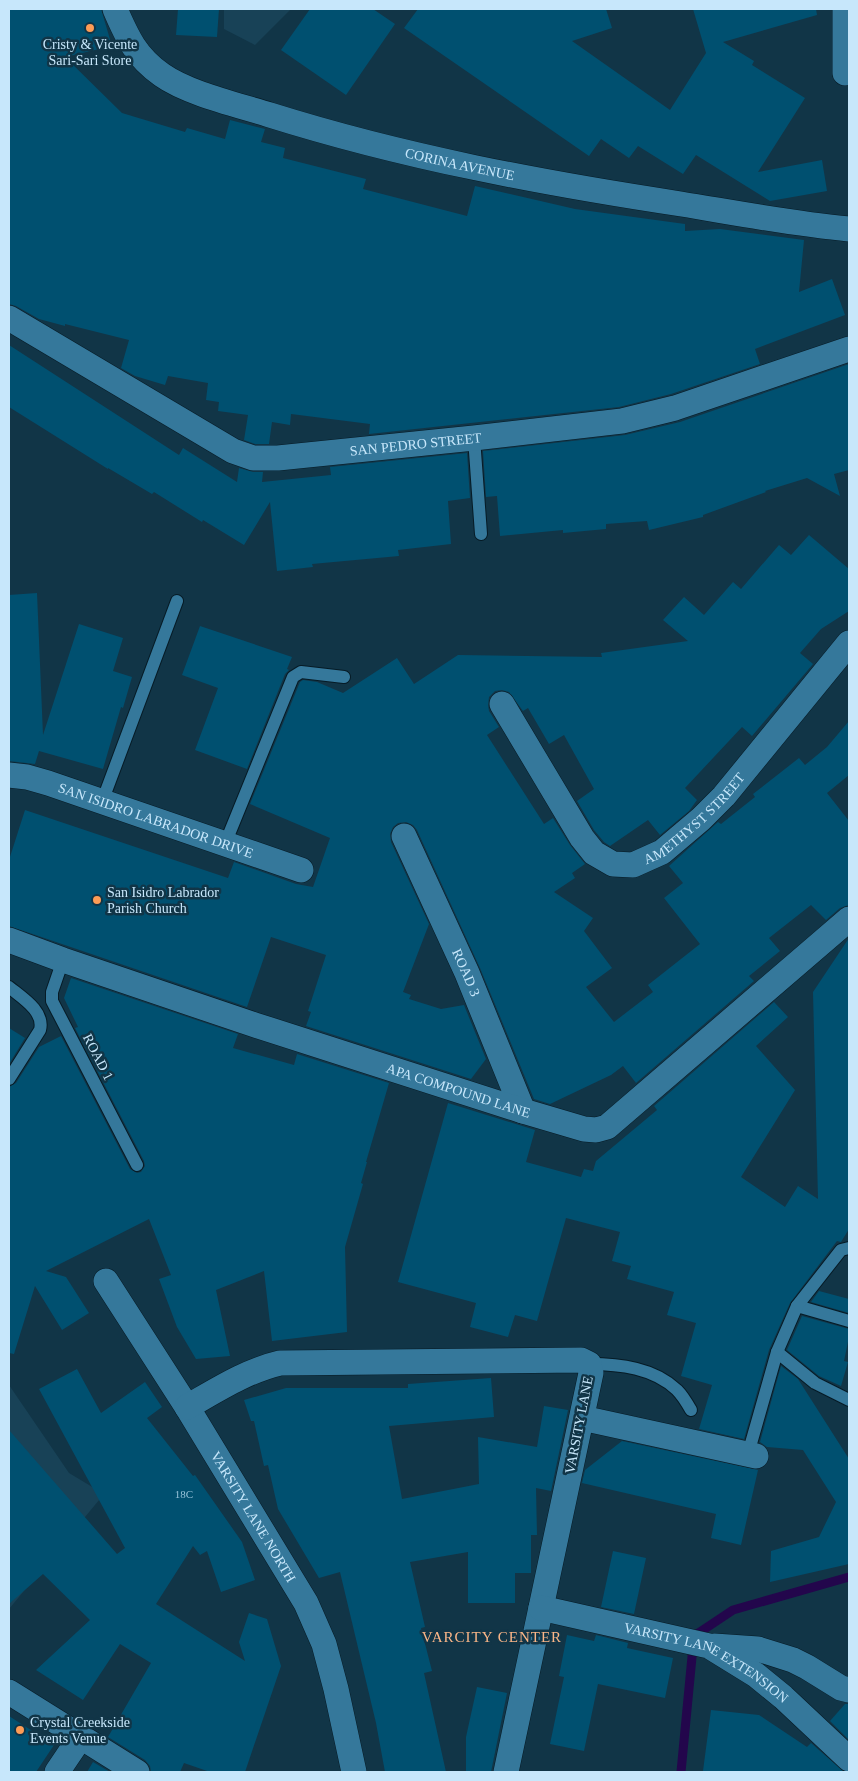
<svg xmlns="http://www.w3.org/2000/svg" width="858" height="1781" viewBox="0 0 858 1781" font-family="'Times New Roman',serif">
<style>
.built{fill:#184257}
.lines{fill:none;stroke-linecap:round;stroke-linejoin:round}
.stream{stroke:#23064c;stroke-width:9}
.building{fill:#005070}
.service-casing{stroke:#061b26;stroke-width:14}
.minor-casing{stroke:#061b26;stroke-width:26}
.service{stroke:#35789b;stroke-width:12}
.minor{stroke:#35789b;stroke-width:25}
.poi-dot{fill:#fd9c56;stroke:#113547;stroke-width:2}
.labels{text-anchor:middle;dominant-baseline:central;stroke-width:5;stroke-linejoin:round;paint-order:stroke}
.number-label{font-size:11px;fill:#95c1d8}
.poi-label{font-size:14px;fill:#c7e7fb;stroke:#113547;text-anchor:start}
.street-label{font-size:14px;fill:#c7e7fb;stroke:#113547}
.neighbourhood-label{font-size:15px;letter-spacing:1px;fill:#fab688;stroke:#113547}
</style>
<rect width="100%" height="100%" fill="#113547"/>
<g class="built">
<path d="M 224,9 L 291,9 L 255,45 L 224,29 Z"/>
<path d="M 9,1385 L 69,1473 L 104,1494 L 9,1609 Z"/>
</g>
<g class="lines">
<path class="stream" d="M 681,1772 L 694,1636 L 733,1610 L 849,1577"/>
</g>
<g class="building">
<path d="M 9,9 L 101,9 L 112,46 L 65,57 L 122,113 L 185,132 L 187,128 L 225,139 L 230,120 L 265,129 L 261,142 L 285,148 L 283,158 L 366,179 L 363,189 L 467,216 L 475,186 L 575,209 L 685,224 L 685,231 L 720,229 L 804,240 L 799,292 L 832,279 L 845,315 L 755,349 L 760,364 L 671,394 L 619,407 L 369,434 L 370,424 L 291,414 L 290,425 L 272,422 L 269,444 L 255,444 L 244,440 L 248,415 L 218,411 L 219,402 L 206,400 L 208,383 L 168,376 L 165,385 L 135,376 L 121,368 L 129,340 L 65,324 L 65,326 L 39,319 L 16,306 L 9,304 Z"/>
<path d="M 178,9 L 219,9 L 217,37 L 176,35 Z"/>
<path d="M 310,9 L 373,9 L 395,24 L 346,95 L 281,50 Z"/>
<path d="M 418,9 L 606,9 L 612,28 L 572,41 L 670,110 L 706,53 L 693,9 L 816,9 L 817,15 L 723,42 L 754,61 L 752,65 L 805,98 L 758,172 L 822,160 L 827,191 L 770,201 L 696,155 L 683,174 L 638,146 L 629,158 L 601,139 L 589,156 L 404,28 Z"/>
<path d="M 9,345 L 179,455 L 183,448 L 237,482 L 239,468 L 253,472 L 263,472 L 262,482 L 331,475 L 330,467 L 467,453 L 470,498 L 448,501 L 451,544 L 398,550 L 399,556 L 312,564 L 313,567 L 277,571 L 270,502 L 244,545 L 203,520 L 202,522 L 154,492 L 152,494 L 108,468 L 108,469 L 9,407 Z"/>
<path d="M 849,364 L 849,470 L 834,474 L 840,496 L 807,478 L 765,491 L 766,492 L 703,515 L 703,517 L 649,530 L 647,521 L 606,524 L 606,529 L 563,533 L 563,530 L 500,536 L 497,496 L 486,497 L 483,451 L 625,435 L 680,422 Z"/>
<path d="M 809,535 L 849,569 L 849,611 L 821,629 L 800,653 L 813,664 L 752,736 L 742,727 L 685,788 L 697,800 L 689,811 L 660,835 L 648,820 L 610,846 L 604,842 L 594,830 L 577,801 L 594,789 L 564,735 L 549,744 L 528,708 L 523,711 L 509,692 L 502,690 L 495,691 L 489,697 L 488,705 L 489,711 L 499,727 L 487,735 L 544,824 L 553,818 L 570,845 L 585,864 L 572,873 L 575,878 L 554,892 L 593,918 L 584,931 L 612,968 L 586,987 L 614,1022 L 653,992 L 648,985 L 700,944 L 664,898 L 683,883 L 669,866 L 718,822 L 721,824 L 755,797 L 753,794 L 799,758 L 805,765 L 827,747 L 849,721 L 849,775 L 827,793 L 849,821 L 849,905 L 840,908 L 826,920 L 811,905 L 769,938 L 780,951 L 749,976 L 754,981 L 636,1083 L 623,1066 L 611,1075 L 550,1104 L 534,1099 L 480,968 L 417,830 L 413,825 L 406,822 L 398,823 L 393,827 L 390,834 L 391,842 L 429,924 L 403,992 L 411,995 L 409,999 L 441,1009 L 464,1005 L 486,1059 L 471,1079 L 306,1026 L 311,1012 L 308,1011 L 326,955 L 271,937 L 247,1007 L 9,926 L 9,860 L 25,810 L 228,878 L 234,862 L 296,884 L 313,887 L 330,838 L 250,804 L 300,682 L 303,680 L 317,682 L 343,693 L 397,658 L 414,684 L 458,655 L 602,657 L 601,653 L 688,641 L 663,620 L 684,597 L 704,615 L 733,582 L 741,589 L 779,545 L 791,555 Z"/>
<path d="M 37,593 L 43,735 L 79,624 L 123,638 L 113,671 L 132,677 L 123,708 L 121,707 L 103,769 L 39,751 L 35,764 L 9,761 L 9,595 Z"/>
<path d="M 200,626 L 292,657 L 287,669 L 289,670 L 285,674 L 247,769 L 195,750 L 218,688 L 182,675 Z"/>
<path d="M 849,938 L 849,1229 L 841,1242 L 837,1241 L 790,1303 L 769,1350 L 744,1439 L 699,1429 L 712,1385 L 681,1376 L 696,1323 L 667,1315 L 674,1292 L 627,1279 L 631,1266 L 612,1261 L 620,1232 L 566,1218 L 537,1321 L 515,1315 L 508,1337 L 470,1327 L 476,1303 L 398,1282 L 448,1103 L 535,1130 L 526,1162 L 581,1177 L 584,1169 L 593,1171 L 596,1161 L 657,1110 L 654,1106 L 774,1002 L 788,1017 L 756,1046 L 795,1090 L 741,1177 L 785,1207 L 798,1186 L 818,1199 L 813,992 Z"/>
<path d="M 71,978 L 238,1034 L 233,1048 L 294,1065 L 297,1054 L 389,1083 L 366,1162 L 367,1162 L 361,1183 L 363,1184 L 345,1247 L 347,1332 L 272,1341 L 264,1271 L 216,1290 L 230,1356 L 196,1359 L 177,1327 L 159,1279 L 171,1275 L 149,1219 L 46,1271 L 66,1277 L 89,1313 L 62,1330 L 35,1286 L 14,1354 L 9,1353 L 9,1087 L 16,1083 L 39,1047 L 61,1036 L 130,1169 L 137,1173 L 141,1172 L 145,1166 L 144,1161 L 75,1028 L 78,1027 L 64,998 Z"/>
<path d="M 9,1028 L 25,1038 L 9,1064 Z"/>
<path d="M 819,1291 L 849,1299 L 849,1313 L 811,1302 Z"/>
<path d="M 802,1316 L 849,1329 L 849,1337 L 844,1361 L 848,1362 L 841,1386 L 819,1376 L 787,1350 Z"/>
<path d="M 781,1366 L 798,1379 L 849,1459 L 849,1564 L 770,1582 L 771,1551 L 819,1537 L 836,1502 L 803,1450 L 767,1447 L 760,1442 Z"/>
<path d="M 77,1369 L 101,1413 L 145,1382 L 162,1407 L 147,1418 L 193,1476 L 195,1475 L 242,1542 L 255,1580 L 221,1592 L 207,1551 L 200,1555 L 193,1546 L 156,1604 L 245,1661 L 239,1642 L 249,1613 L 267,1619 L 281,1666 L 245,1772 L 210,1772 L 184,1763 L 180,1772 L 151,1772 L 150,1766 L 145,1760 L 108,1737 L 151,1663 L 120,1644 L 83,1700 L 36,1670 L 90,1620 L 43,1574 L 9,1604 L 9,1430 L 117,1554 L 125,1548 L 39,1389 Z"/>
<path d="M 491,1378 L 494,1417 L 389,1426 L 402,1499 L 479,1484 L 478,1437 L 537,1447 L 544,1406 L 568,1410 L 551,1491 L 536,1488 L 537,1535 L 531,1535 L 531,1573 L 515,1573 L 515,1603 L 468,1603 L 468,1552 L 410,1562 L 425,1627 L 421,1628 L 432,1671 L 424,1673 L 446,1772 L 385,1772 L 376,1723 L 340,1572 L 319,1578 L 278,1509 L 268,1465 L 264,1466 L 254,1421 L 251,1421 L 244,1400 L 286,1388 L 408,1388 L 408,1384 Z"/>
<path d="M 622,1441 L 758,1470 L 741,1545 L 711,1538 L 716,1514 L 582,1483 L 585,1470 Z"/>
<path d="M 613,1551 L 646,1558 L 634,1614 L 601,1607 Z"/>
<path d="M 567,1635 L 594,1641 L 596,1635 L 628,1643 L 627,1648 L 673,1658 L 665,1698 L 598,1684 L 584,1751 L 550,1744 L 564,1677 L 559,1676 Z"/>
<path d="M 477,1687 L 507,1693 L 491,1772 L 466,1772 L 466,1737 Z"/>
<path d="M 845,1704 L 849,1704 L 849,1740 L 830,1721 Z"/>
<path d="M 711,1710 L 759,1715 L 807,1747 L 811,1743 L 844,1772 L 717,1772 L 703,1771 Z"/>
<path d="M 9,1716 L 54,1745 L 36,1772 L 9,1772 Z"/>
<path d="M 93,1762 L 110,1772 L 87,1772 Z"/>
</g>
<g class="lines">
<g class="service-casing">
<g id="service">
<path d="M 474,438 L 481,534"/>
<path d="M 102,802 L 177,601"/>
<path d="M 225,844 L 293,677 L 301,672 L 344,677"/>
<path d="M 63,960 L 52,992 L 52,1001 L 137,1165"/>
<path d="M 9,987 C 21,997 45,1011 40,1030 L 9,1079"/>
<path d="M 797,1306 L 849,1321"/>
<path d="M 777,1352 L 815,1383 L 849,1400"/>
<path d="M 589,1364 C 620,1364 654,1368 677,1390 C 683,1396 687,1403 691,1410"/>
<path d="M 748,1454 L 777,1352 L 797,1306 L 841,1250 L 849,1248"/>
</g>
</g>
<g class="minor-casing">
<g id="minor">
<path id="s1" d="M 115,9 C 127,37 136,57 162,75 C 189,94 239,105 270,115 C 404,157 542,183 681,204 C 736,213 793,224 849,229"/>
<path d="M 845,9 L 845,73"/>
<path id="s2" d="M 9,318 L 233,451 L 253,458 L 278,458 L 474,438 L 622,421 L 675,408 L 849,349"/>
<path id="s3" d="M 502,704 L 582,838 L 594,853 L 613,864 L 633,865 L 662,852 L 701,819 L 724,796 L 849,643"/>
<path id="s4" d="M 9,775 L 27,777 L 48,783 L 301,870"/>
<path id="s5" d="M 404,836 L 467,973 L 523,1111"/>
<path id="s6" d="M 9,940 L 63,960 L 255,1025 L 523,1111 L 584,1129 L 596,1130 L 607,1127 L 849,919"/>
<path id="s7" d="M 106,1281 L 187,1407 L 306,1603 L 324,1644 L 336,1689 L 354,1772"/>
<path d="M 187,1407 C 217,1390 246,1371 280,1363 L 581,1360 L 589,1364 L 591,1373 L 506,1772"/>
<path d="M 582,1418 L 756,1456"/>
<path id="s8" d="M 541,1608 L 709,1646 L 756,1675 L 783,1697 L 849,1759"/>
<path d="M 714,1646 L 758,1649 L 793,1660 L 807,1667 L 841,1688 L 849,1690"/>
<path d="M 9,1692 L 137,1772"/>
<path d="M 57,1772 L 80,1738"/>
</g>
</g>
<use href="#service" class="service"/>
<use href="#minor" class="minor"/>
</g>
<g class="poi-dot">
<circle cx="90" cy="28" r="5"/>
<circle cx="97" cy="900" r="5"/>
<circle cx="20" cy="1730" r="5"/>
</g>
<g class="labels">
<g class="number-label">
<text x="184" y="1494">18C</text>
</g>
<g class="poi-label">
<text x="90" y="44" text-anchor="middle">Cristy &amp; Vicente<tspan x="90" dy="16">Sari-Sari Store</tspan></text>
<text x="107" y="892">San Isidro Labrador<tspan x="107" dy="16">Parish Church</tspan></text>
<text x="30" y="1722">Crystal Creekside<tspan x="30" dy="16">Events Venue</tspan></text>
</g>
<g class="street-label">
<text stroke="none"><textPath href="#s1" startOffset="394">CORINA AVENUE</textPath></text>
<text stroke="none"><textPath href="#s2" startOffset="445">SAN PEDRO STREET</textPath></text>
<text stroke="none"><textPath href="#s3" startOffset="295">AMETHYST STREET</textPath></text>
<text stroke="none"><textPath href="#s4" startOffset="154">SAN ISIDRO LABRADOR DRIVE</textPath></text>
<text stroke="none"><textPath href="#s5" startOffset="150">ROAD 3</textPath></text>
<text transform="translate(98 1057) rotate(63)">ROAD 1</text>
<text stroke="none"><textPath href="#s6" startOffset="474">APA COMPOUND LANE</textPath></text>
<text transform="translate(579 1425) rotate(-79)">VARSITY LANE</text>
<text stroke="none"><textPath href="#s7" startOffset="278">VARSITY LANE NORTH</textPath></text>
<text stroke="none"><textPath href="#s8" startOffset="176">VARSITY LANE EXTENSION</textPath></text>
</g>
<g class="neighbourhood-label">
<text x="492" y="1637">VARCITY CENTER</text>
</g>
</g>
<rect width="858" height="1781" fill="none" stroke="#c7e7fb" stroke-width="20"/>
</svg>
